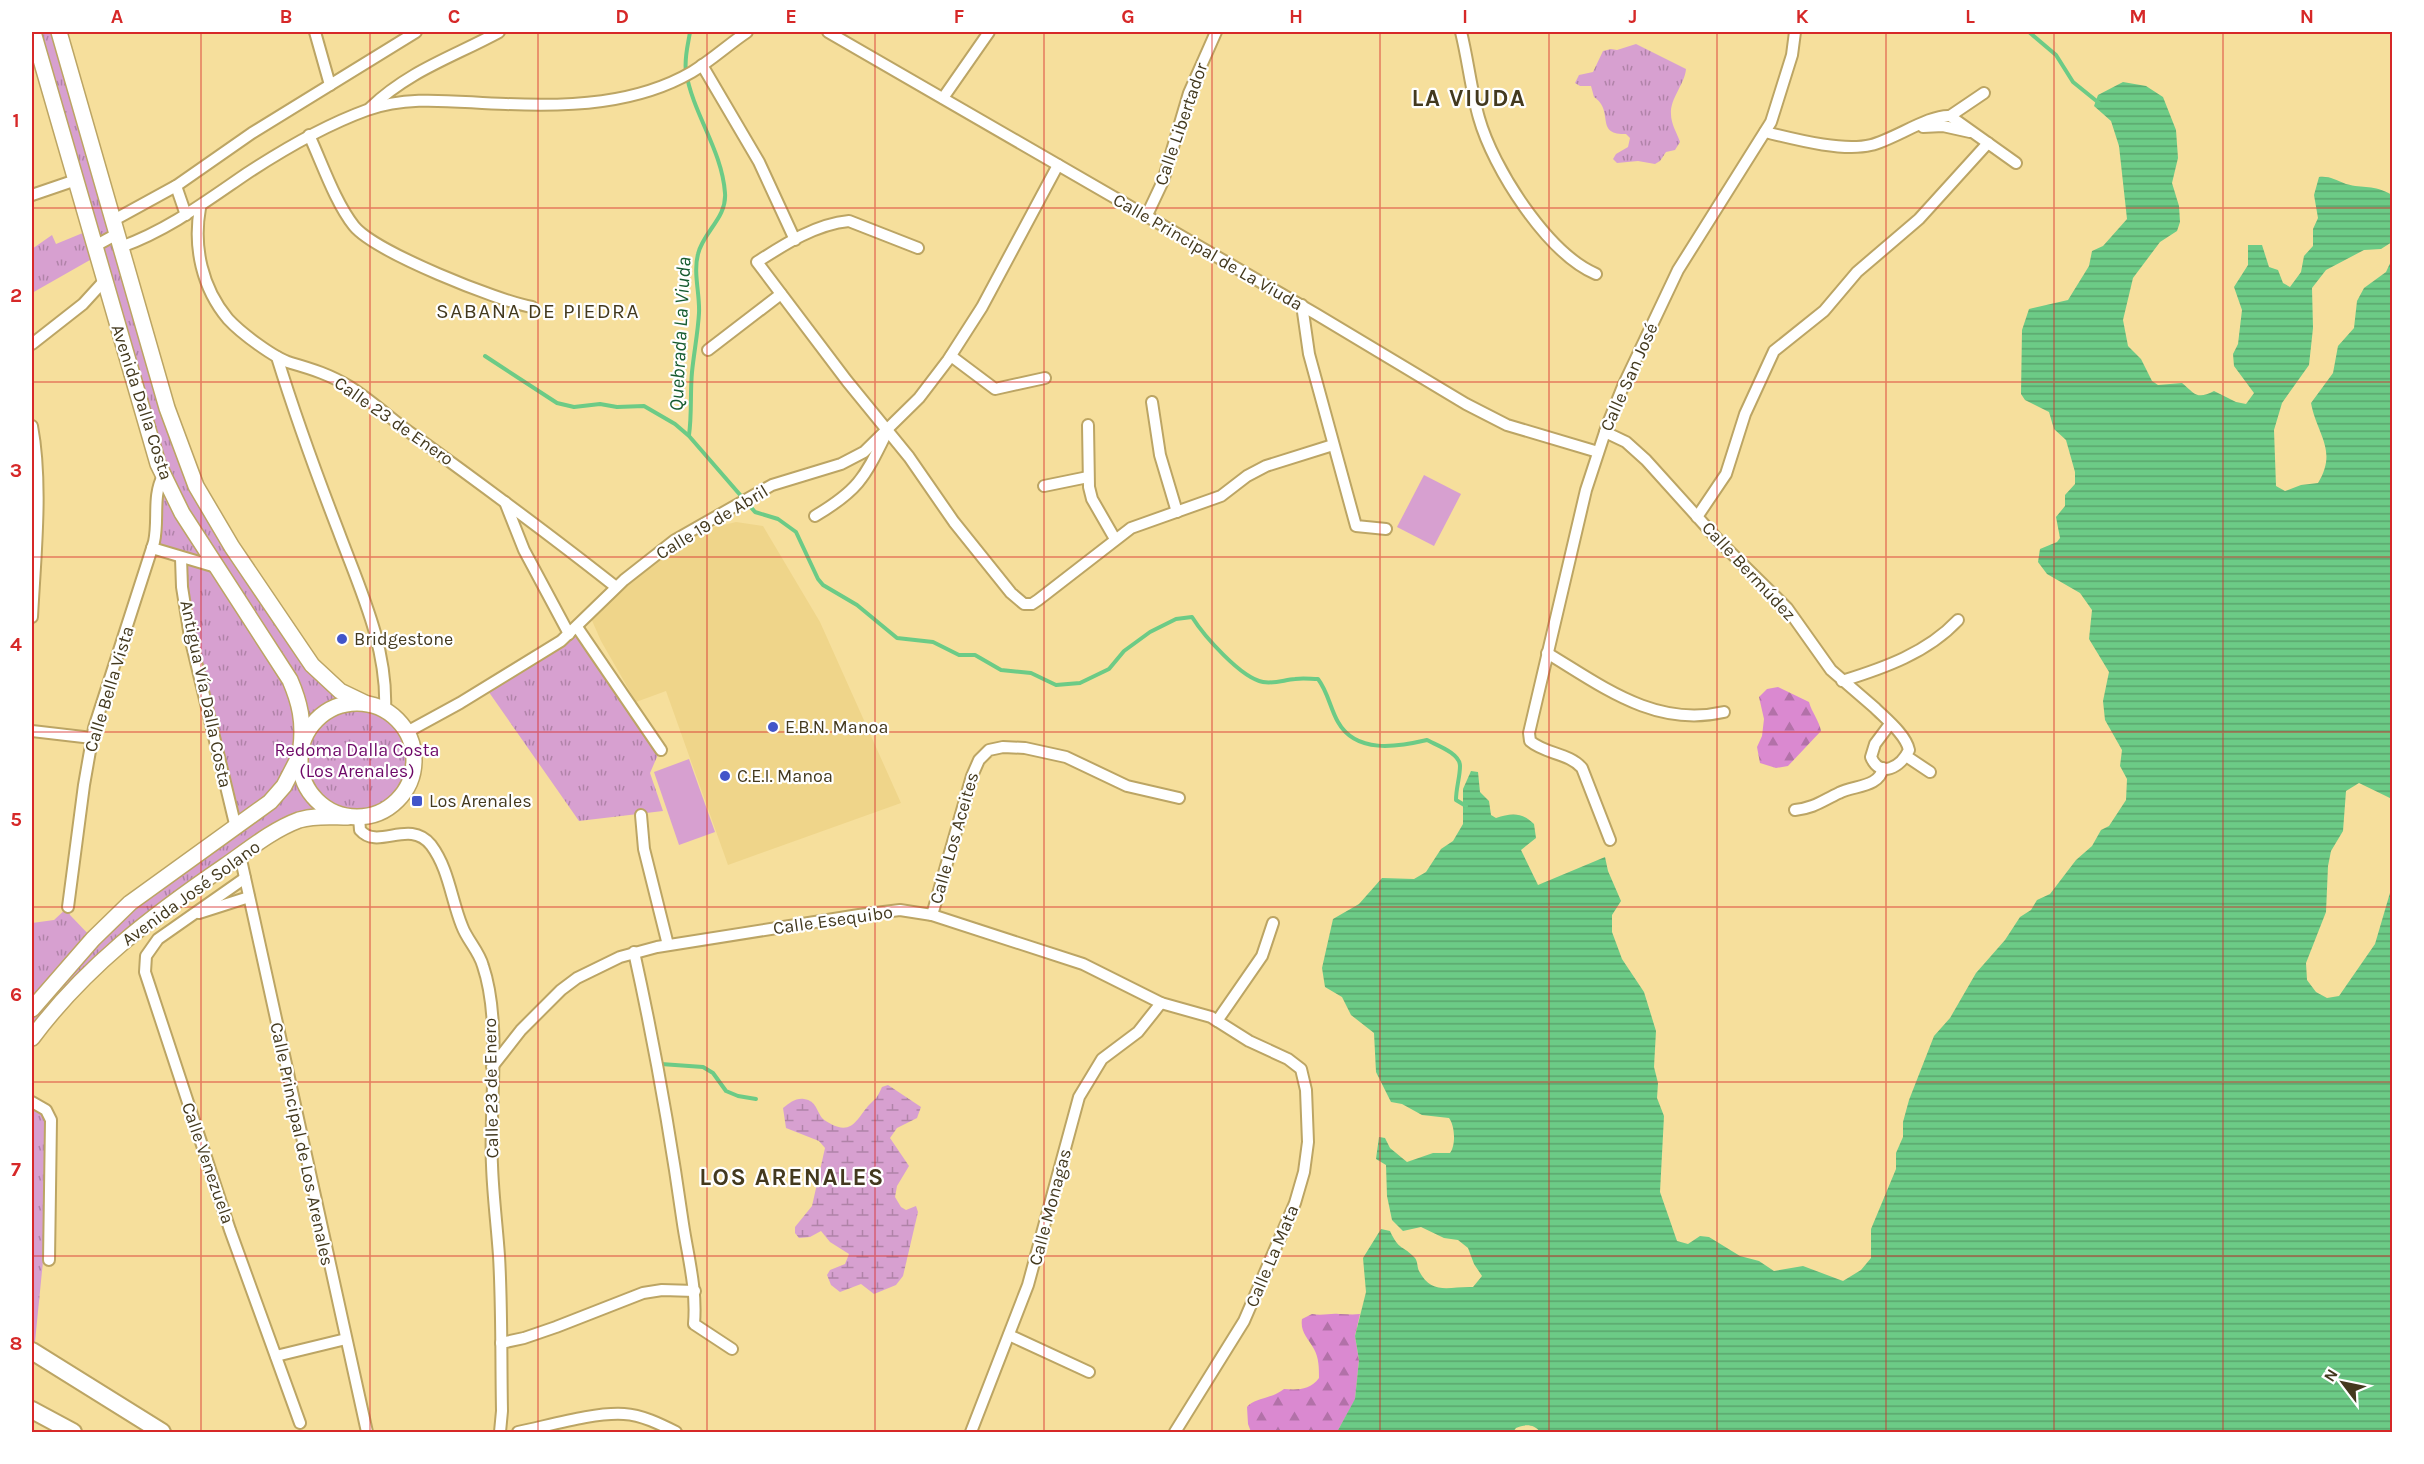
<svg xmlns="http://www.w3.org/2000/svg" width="2424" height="1464" viewBox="0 0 2424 1464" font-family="Karla,sans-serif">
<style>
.built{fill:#efd58a}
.grass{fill:url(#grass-tufts)}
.forest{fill:url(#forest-firs)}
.wetland{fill:url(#wetland-marsh)}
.garden{fill:#d7a0d0}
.water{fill:url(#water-rules)}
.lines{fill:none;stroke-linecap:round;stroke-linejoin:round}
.stream{stroke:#6ccb86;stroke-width:4}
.street-casing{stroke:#bca564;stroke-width:14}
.secondary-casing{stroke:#bca564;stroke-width:18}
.primary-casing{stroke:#bca564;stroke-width:20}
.street{stroke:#fff;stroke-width:10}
.secondary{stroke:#fff;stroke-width:15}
.primary{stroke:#fff;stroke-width:16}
.grid{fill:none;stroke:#d62828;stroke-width:1.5;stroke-opacity:0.55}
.poi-dot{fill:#4255c9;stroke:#fff;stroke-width:2}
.labels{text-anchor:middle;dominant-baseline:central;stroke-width:4.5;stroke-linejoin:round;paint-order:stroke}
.street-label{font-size:18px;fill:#43391e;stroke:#fff}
.poi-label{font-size:18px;fill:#43391e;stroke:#fff;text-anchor:start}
.park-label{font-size:18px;fill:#6d0767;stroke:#fff}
.water-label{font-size:20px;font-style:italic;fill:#165b2f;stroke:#fff}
.quarter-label{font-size:21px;letter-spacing:1.5px;fill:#43391e;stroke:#fff}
.district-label{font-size:24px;font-weight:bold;letter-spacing:1.5px;fill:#43391e;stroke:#fff}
.neatline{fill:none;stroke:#d62828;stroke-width:2}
.grid-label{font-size:20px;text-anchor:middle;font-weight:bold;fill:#d62828}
</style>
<defs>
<pattern id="grass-tufts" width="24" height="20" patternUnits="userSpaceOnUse" patternTransform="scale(1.5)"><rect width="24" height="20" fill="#d7a0d0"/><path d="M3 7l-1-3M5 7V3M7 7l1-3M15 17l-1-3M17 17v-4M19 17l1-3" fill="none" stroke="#b083a8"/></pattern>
<pattern id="forest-firs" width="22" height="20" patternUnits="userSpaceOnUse" patternTransform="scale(1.5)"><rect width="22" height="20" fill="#da89d0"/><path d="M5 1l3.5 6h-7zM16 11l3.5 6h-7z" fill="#b271a8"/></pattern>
<pattern id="wetland-marsh" width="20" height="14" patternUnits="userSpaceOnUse" patternTransform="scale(1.5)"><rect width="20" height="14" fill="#d7a0d0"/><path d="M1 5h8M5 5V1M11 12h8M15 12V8" fill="none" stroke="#b083a8"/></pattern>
<pattern id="water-rules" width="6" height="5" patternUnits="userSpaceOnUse" patternTransform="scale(1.5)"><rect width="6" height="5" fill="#6ccb86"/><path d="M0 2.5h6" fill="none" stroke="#5aa66d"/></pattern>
</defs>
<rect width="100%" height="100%" fill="#f6df9c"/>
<path class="built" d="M 736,522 L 763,526 L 820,622 L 901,803 L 728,865 L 666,691 L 636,702 L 601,641 L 590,616 L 681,541 L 699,531 Z"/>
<g class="grass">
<path d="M 33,32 L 59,32 L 178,442 L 298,647 L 365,703 L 375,705 L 394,716 L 401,723 L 411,742 L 414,752 L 413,773 L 409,784 L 397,801 L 379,813 L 369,816 L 307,818 L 154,916 L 32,1038 L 32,923 L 54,920 L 68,907 L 70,915 L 93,939 L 236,828 L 201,679 L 181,558 L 152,548 L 159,482 L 97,256 L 32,293 L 32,249 L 52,235 L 56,244 L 90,230 Z"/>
<path d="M 1636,44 L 1686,69 C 1685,84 1670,98 1671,114 C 1671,124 1677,133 1680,142 L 1675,150 L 1666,152 L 1660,161 L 1655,164 L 1638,161 L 1617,163 L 1613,159 L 1616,154 L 1628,147 L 1630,138 L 1626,134 C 1594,135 1615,111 1594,97 L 1591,86 L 1580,86 L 1575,83 L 1579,75 L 1593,72 L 1603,51 L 1611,49 L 1617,50 Z"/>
<path d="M 577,628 L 660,750 L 650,773 L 663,811 L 579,821 L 486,688 Z"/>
<path d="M 32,1103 L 46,1110 L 49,1260 L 43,1261 L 34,1352 L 32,1351 Z"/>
</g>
<g class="forest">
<path d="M 1778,687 L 1809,702 C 1812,713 1819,720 1821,731 L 1788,766 L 1776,768 L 1760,763 L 1757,747 L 1762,736 L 1764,719 L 1759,697 L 1767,689 Z"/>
<path d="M 1312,1314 C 1323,1316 1330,1313 1339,1314 C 1346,1314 1352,1315 1360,1314 L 1355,1336 L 1359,1360 L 1355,1400 L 1337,1432 L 1251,1432 L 1248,1424 L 1247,1407 C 1254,1398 1272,1399 1284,1389 C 1298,1390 1310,1390 1319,1378 C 1319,1368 1319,1358 1314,1349 C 1308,1338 1300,1332 1302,1319 Z"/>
</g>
<path class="wetland" d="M 888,1085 L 921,1107 L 917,1118 L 897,1128 L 890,1138 L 909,1166 L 897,1186 L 895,1197 L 901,1207 L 906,1210 L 916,1206 L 918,1212 L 903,1276 L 896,1285 L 874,1294 L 861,1284 L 840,1292 L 831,1285 L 827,1275 L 830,1270 L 845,1264 L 849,1254 L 830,1242 L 821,1231 L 810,1237 L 799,1238 L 795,1233 L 795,1227 L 812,1206 L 825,1148 L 819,1141 L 786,1128 L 783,1108 C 790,1103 795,1098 804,1099 C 817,1101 816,1111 823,1119 C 825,1121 828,1122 831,1124 C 852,1135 857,1119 868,1106 C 877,1097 876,1100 882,1087 Z"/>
<g class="garden">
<path d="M 1424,475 L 1461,494 L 1434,546 L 1397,527 Z"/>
<path d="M 689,759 L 715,832 L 679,845 L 654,772 Z"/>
</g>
<path class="water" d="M 2123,82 L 2146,86 L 2163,97 L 2176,130 L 2178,158 L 2172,183 L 2179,206 L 2180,222 L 2177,231 L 2160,242 L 2133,278 L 2123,320 L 2128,346 L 2141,359 L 2152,381 L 2158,385 L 2182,383 C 2195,394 2197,400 2214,391 L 2236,402 L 2246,404 L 2254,393 L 2234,366 L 2233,354 L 2238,344 L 2242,310 L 2234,287 L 2248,265 L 2248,245 L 2262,245 L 2269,267 L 2278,270 L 2283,283 L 2290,287 L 2301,272 L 2304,256 L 2313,246 L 2313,229 L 2318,218 L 2314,195 L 2319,177 C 2330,176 2335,180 2346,184 C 2364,189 2373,184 2392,195 L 2392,242 L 2381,249 L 2364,250 L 2326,270 L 2312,288 L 2313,328 L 2309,365 L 2282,403 L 2274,430 L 2276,486 L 2285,491 L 2301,485 L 2318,483 C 2338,450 2317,435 2311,403 L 2333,373 L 2338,346 L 2354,328 L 2357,301 L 2364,288 L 2386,272 L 2392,259 L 2392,799 L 2359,783 L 2346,791 L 2343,831 L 2331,851 L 2328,866 L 2326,912 L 2306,963 L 2307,980 L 2316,992 L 2327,998 L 2339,996 L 2375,944 L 2392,886 L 2392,1432 L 1540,1432 C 1534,1424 1525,1424 1516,1428 L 1513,1432 L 1337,1432 L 1355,1399 L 1359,1360 L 1355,1336 L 1366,1292 L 1363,1258 L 1381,1229 L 1390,1231 C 1399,1251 1403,1245 1415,1258 C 1418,1262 1417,1267 1419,1271 C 1432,1296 1450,1286 1473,1287 L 1482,1276 L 1474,1264 L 1468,1248 L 1458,1240 L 1444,1238 L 1421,1227 L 1403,1231 L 1392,1220 L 1387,1196 L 1386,1165 L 1376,1159 L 1379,1137 L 1385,1138 L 1390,1148 L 1407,1162 L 1433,1153 L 1450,1153 C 1456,1145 1455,1126 1449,1118 L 1422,1115 L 1402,1104 L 1391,1102 L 1376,1072 L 1374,1033 L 1351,1015 L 1342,997 L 1325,987 L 1322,968 L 1333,919 L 1359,904 L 1382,878 L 1414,879 L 1426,872 L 1441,849 L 1453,841 L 1463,824 L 1463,789 L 1471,771 L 1478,772 L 1480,792 L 1489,801 L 1491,815 L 1496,818 C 1511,813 1522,812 1534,824 L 1536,838 L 1521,850 L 1538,885 L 1605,857 L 1608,871 L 1621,901 L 1612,915 L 1612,932 L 1622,959 L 1644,992 L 1656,1031 L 1654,1067 L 1658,1083 L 1657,1098 L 1664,1116 L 1660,1192 L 1677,1241 L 1688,1244 L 1700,1236 L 1709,1237 L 1740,1256 L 1759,1261 L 1774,1271 L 1803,1266 L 1843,1281 L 1861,1270 L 1871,1258 L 1871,1229 L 1896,1169 L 1896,1153 L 1903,1137 L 1903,1122 L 1909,1100 L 1934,1036 L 1950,1018 L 1976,973 L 2005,940 L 2020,917 L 2031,910 L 2037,900 L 2050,894 L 2076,860 L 2092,846 L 2101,830 L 2109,826 L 2126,800 L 2127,779 L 2120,766 L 2122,750 L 2105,720 L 2103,701 L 2109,672 L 2089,639 L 2092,610 L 2080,593 L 2047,574 L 2038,562 L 2040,549 L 2057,542 L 2060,538 L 2056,517 L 2065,506 L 2065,495 L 2075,484 L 2075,472 L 2066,440 L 2054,429 L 2049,412 L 2025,400 L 2021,394 L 2022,330 L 2029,309 L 2068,300 L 2089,266 L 2092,251 L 2103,246 L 2127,219 L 2119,146 L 2111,121 L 2094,106 L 2098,95 Z"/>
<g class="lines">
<g class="stream">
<path d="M 2029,32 L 2056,55 L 2073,82 L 2099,103"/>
<path d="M 485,356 L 557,403 L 574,407 L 600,404 L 617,407 L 644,406 L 675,424 L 689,436 L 755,512 L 778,519 L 796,532 L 818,579 L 823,585 L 857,605 L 897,638 L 933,642 L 959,655 L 975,655 L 1001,670 L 1031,673 L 1056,685 L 1080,683 L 1109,669 L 1124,651 L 1150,632 L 1176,619 L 1192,617 C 1204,636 1241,678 1263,682 C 1274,684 1284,680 1295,679 C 1303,678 1311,679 1318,679 C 1328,692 1330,708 1338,722 C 1356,754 1397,747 1427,740 C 1436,745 1460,753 1460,766 C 1460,777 1456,788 1456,800 L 1466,806"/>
<path d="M 689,435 C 692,414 690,393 692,372 C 694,352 698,332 699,313 C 700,294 693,273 698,254 C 703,232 727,218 725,193 C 722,150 693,114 686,72 C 684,58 688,45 690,32"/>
<path d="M 661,1064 L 703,1067 L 713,1073 L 726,1091 L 738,1096 L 756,1099"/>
</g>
<g class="street-casing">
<g id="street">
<path d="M 315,32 L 330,85"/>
<path d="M 828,32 L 1316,314 L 1466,404 L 1507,425 L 1598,452"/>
<path d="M 1461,32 C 1468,60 1471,90 1479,118 C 1493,168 1547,253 1596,274"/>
<path d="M 702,65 L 759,162 L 795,240"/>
<path d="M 943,98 L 989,32"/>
<path d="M 370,108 C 410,70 453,57 499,32"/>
<path d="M 1950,116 L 1984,93"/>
<path d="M 1923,127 L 1943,126 L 1970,132"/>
<path d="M 1765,132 C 1794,139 1842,152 1871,145 C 1893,140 1930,114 1950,116 L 2016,163"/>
<path d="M 309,135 C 322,163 335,202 354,226 C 375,252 498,301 532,307"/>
<path d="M 176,186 L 186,215"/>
<path d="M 32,195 L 76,180"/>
<path d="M 200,208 C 193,247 202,288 228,319 C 241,333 274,358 291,363 C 312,369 331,375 350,387 C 372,401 391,419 412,434 C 481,484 549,534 616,587"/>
<path d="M 1146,217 L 1163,181 L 1189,93 L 1216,32"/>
<path d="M 114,220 L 176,186 L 252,133 L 416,32"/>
<path d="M 95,246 L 117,234"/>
<path d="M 121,247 C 168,230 205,202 246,174 C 284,149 323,126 367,110 C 412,94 459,103 506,104 C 569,107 637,104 692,72 C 712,60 729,44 747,32"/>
<path d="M 918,248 L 849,221 C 816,224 785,244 757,262 L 847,381 L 909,457 L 954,522 L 1011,593 L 1024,604 L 1032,604 L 1038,600 L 1131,528 L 1221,496 L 1247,476 L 1266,466 L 1333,445"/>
<path d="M 1302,305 L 1309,354 L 1356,526 L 1386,529"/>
<path d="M 32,344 L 83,304 L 104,281"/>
<path d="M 708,350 L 781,294"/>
<path d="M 951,356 L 995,389 L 1045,378"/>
<path d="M 277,357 C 295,415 316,473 338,530 C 359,587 388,647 385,710"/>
<path d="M 1152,402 L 1160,455 L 1177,512"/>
<path d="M 1088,425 L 1089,487 L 1092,499 L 1115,539"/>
<path d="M 32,426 C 43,484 35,558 32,617"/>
<path d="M 1605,432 L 1626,442 L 1646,460 L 1720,542 L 1787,608 L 1831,670 L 1875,708 C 1886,719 1906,735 1909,750 C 1901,767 1880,779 1871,757 L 1875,744 L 1890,724"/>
<path d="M 1044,486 L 1088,477"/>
<path d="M 505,502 L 524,550 L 569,634"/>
<path d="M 815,516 C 857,491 864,479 885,436"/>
<path d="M 1697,517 L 1726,474 L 1745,414 L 1774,351 L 1824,311 L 1857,272 L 1919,219 L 1988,143"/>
<path d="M 152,548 L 216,567"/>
<path d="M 181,558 L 182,587 L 190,637 L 236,828"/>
<path d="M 577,627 L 661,750"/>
<path d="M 1547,653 C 1602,686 1655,728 1724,712"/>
<path d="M 1842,681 C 1884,668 1927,653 1958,620"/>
<path d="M 32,731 L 92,738"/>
<path d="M 407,732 L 460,703 L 561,641 L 624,580 L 675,540 L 772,485 L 841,464 L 864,452 L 919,398 L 948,360 L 982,307 L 1058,165"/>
<path d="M 1906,756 L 1930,772"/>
<path d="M 1795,810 C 1814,808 1822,801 1839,793 C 1854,785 1879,788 1883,768"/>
<path d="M 641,815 L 644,849 L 668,945"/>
<path d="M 359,818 L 360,830 C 378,851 409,818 431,845 C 449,869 451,899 462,926 C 467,940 479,951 483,966 C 502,1022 489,1105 492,1165 C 493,1196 497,1226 499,1256 C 502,1308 501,1359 502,1411 L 500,1432"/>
<path d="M 1610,840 L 1582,768 C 1569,753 1545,754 1530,741 L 1529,733 L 1586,490 L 1607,426 L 1624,384 L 1678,270 L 1771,122 L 1792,55 L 1795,32"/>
<path d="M 240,855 L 367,1432"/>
<path d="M 245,878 L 158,939 L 146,956 L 145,972 L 230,1230 L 300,1423"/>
<path d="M 68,907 L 84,785 L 94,728 L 154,542 C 159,520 152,496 163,476"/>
<path d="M 199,913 L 249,897"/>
<path d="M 932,915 L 972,776 L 979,760 L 989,750 L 1003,747 L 1025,748 L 1066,757 L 1127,786 L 1179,798"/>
<path d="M 634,952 C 654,1042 670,1132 683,1224 C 688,1257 697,1289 694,1324 L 732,1349"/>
<path d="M 1217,1021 L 1262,956 L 1273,923"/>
<path d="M 492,1067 L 521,1030 L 561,990 L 577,978 L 620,957 L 657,947 L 859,915 L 900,910 L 932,915 L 1083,964 L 1161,1003 L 1211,1017 L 1249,1041 L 1288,1059 L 1301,1069 L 1306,1090 L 1308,1142 L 1304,1172 L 1295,1203 L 1244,1321 L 1175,1432"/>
<path d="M 32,1102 L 46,1110 L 51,1120 L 49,1260"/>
<path d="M 1009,1335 L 1089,1372"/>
<path d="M 501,1343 L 524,1338 L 556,1327 L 643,1293 L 662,1290 L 695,1291"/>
<path d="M 276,1356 L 346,1339"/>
<path d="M 518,1432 C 548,1426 594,1412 624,1414 C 642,1415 660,1424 676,1432"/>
<path d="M 971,1432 L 1028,1285 L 1079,1097 L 1102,1059 L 1138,1032 L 1161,1003"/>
</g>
</g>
<g class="secondary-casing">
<g id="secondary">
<path d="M 33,32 L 158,464 L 182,513 L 290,680 C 300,703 304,722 301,747"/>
<path d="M 59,32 L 167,408 L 196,486 L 232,547 L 312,665 L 340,691 L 365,703"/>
<circle cx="357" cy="760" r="57"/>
<path d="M 32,1009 L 93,939 L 130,903 L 270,802 L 284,786 L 299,757"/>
<path d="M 32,1038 C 85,967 153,915 225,866 C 248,850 272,830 299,820 C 315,815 332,817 348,817"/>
</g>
</g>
<g class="primary-casing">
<g id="primary">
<path d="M 32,1351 L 162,1432"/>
<path d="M 32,1410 L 73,1432"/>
</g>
</g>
<use href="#street" class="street"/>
<use href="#secondary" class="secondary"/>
<use href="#primary" class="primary"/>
</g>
<path class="grid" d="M 201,32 L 201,1432M 370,32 L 370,1432M 538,32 L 538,1432M 707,32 L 707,1432M 875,32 L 875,1432M 1044,32 L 1044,1432M 1212,32 L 1212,1432M 1380,32 L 1380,1432M 1549,32 L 1549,1432M 1717,32 L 1717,1432M 1886,32 L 1886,1432M 2054,32 L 2054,1432M 2223,32 L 2223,1432M 32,208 L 2392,208M 32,382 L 2392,382M 32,557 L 2392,557M 32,732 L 2392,732M 32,907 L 2392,907M 32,1082 L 2392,1082M 32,1256 L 2392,1256"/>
<g class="poi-dot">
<circle cx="342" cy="639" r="6"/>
<circle cx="773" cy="727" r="6"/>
<circle cx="725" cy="776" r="6"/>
<rect x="411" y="795" width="12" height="12" rx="3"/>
</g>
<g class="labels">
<g class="street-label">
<text transform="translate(1181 124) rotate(-71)">Calle Libertador</text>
<text transform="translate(1208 252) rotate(30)">Calle Principal de La Viuda</text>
<text transform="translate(1629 377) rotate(-66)">Calle San José</text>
<text transform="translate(142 402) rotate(72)">Avenida Dalla Costa</text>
<text transform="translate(394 421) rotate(35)">Calle 23 de Enero</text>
<text transform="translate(712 522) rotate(-31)">Calle 19 de Abril</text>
<text transform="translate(1749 571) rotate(47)">Calle Bermúdez</text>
<text transform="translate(109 689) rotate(-73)">Calle Bella Vista</text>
<text transform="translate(206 694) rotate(78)">Antigua Vía Dalla Costa</text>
<text transform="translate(954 838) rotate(-74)">Calle Los Aceites</text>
<text transform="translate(191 893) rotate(-36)">Avenida José Solano</text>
<text transform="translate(833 920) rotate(-8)">Calle Esequibo</text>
<text transform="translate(491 1088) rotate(-91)">Calle 23 de Enero</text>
<text transform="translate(302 1144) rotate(78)">Calle Principal de Los Arenales</text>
<text transform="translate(208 1163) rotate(71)">Calle Venezuela</text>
<text transform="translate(1050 1207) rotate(-75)">Calle Monagas</text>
<text transform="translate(1272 1256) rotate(-67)">Calle La Mata</text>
</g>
<g class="poi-label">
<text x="354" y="639">Bridgestone</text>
<text x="785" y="727">E.B.N. Manoa</text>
<text x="737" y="776">C.E.I. Manoa</text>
<text x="429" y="801">Los Arenales</text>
</g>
<g class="park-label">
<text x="357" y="750">Redoma Dalla Costa<tspan x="357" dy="21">(Los Arenales)</tspan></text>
</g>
<g class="water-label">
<text transform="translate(680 334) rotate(-87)">Quebrada La Viuda</text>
</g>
<g class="quarter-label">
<text x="538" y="311">SABANA DE PIEDRA</text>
</g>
<g class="district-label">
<text x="1469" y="98">LA VIUDA</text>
<text x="792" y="1177">LOS ARENALES</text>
</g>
</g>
<rect width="2424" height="1464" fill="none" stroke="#ffffff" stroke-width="66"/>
<g transform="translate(2343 1383) rotate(302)" stroke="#ffffff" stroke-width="4.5" paint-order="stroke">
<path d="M0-4.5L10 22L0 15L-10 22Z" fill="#43391e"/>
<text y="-9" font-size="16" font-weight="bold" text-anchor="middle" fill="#43391e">N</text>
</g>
<rect x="33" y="33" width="2358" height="1398" class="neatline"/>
<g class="grid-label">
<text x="117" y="23">A</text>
<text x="286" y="23">B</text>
<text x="454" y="23">C</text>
<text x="622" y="23">D</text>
<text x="791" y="23">E</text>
<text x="959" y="23">F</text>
<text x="1128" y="23">G</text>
<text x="1296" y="23">H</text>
<text x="1465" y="23">I</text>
<text x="1633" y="23">J</text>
<text x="1802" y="23">K</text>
<text x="1970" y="23">L</text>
<text x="2138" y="23">M</text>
<text x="2307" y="23">N</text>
<text x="16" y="127">1</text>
<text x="16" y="302">2</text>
<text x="16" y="477">3</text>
<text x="16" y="651">4</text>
<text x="16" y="826">5</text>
<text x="16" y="1001">6</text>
<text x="16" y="1176">7</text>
<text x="16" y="1350">8</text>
</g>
</svg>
